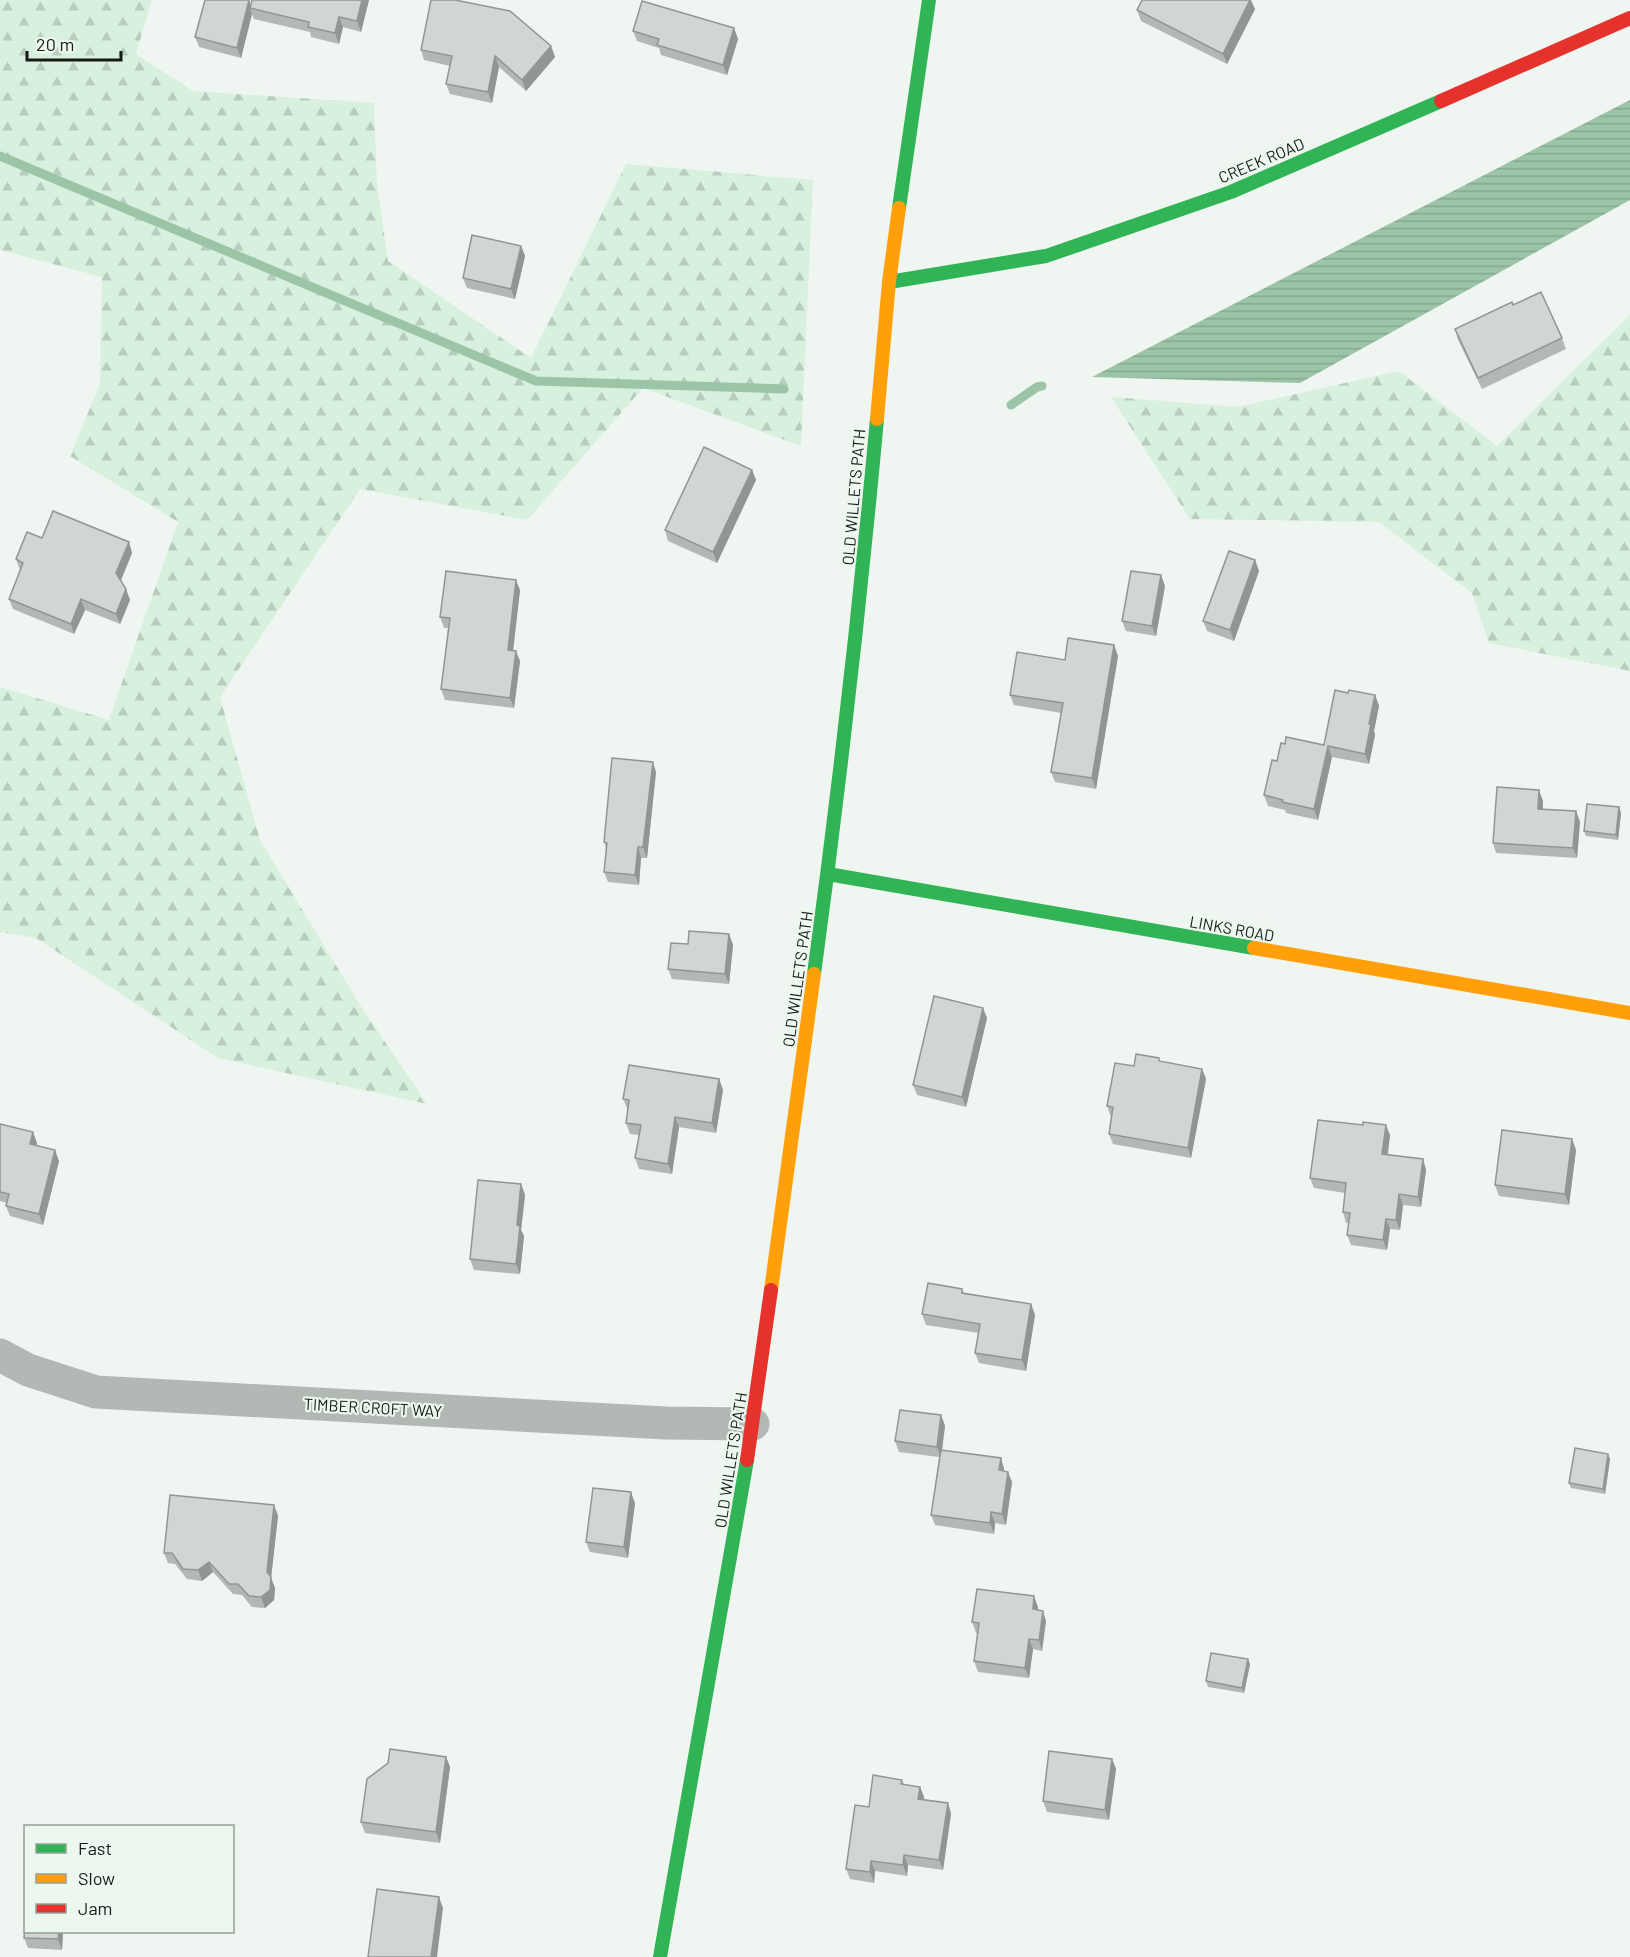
<svg xmlns="http://www.w3.org/2000/svg" width="1630" height="1957" viewBox="0 0 1630 1957" font-family="Barlow,sans-serif">
<style>
.forest{fill:url(#forest-firs)}
.water{fill:url(#water-rules)}
.lines{fill:none;stroke-linecap:round;stroke-linejoin:round}
.stream{stroke:#9cc4a7;stroke-width:9}
.street{stroke:#b2b9b4;stroke-width:33}
.fast{stroke:#30b455;stroke-width:14}
.slow{stroke:#ff9f0a;stroke-width:14}
.jam{stroke:#e5322d;stroke-width:14}
.wall{fill:#b4b8b5}
.shaded-wall{fill:#929693}
.building{fill:#d1d6d2;stroke:#929693;stroke-width:1.5}
.labels{text-anchor:middle;dominant-baseline:central;stroke-width:4.5;stroke-linejoin:round;paint-order:stroke}
.street-label{font-size:16px;fill:#151a16;stroke:#ecf8ee}
</style>
<defs>
<pattern id="forest-firs" width="22" height="20" patternUnits="userSpaceOnUse" patternTransform="scale(1.5)"><rect width="22" height="20" fill="#d8f0de"/><path d="M5 1l3.5 6h-7zM16 11l3.5 6h-7z" fill="#b8cdbe"/></pattern>
<pattern id="water-rules" width="6" height="5" patternUnits="userSpaceOnUse" patternTransform="scale(1.5)"><rect width="6" height="5" fill="#9cc4a7"/><path d="M0 2.5h6" fill="none" stroke="#86a88f"/></pattern>
</defs>
<rect width="100%" height="100%" fill="#eff5f0"/>
<g class="forest">
<path d="M 0,0 L 152,0 L 136,54 L 193,91 L 374,103 L 377,185 L 388,261 L 531,358 L 626,164 L 813,180 L 801,446 L 643,388 L 527,520 L 360,489 L 220,697 L 260,840 L 360,1005 L 427,1104 L 218,1058 L 36,938 L 0,932 L 0,687 L 109,720 L 178,522 L 70,456 L 100,384 L 102,277 L 0,250 Z"/>
<path d="M 1630,315 L 1630,671 L 1489,643 L 1472,593 L 1379,522 L 1190,519 L 1111,397 L 1237,407 L 1399,371 L 1497,446 Z"/>
</g>
<path class="water" d="M 1630,100 L 1630,200 L 1300,383 L 1092,377 Z"/>
<g class="lines">
<g class="stream">
<path d="M 0,156 L 536,381 L 784,389"/>
<path d="M 1011,405 L 1037,387 L 1042,386"/>
</g>
<path class="street" d="M 0,1355 L 28,1370 L 96,1392 L 666,1423 L 753,1424"/>
<g class="fast">
<path d="M 899,208 L 929,0"/>
<path d="M 889,282 L 1046,256 L 1231,192 L 1441,101"/>
<path d="M 828,874 L 1254,948"/>
<path d="M 814,974 C 839,790 860,605 877,419"/>
<path d="M 660,1957 L 747,1460"/>
</g>
<g class="slow">
<path d="M 877,419 L 889,282 L 899,208"/>
<path d="M 1254,948 L 1630,1013"/>
<path d="M 771,1290 L 814,974"/>
</g>
<g class="jam">
<path d="M 1441,101 L 1630,18"/>
<path d="M 747,1460 L 771,1290"/>
</g>
</g>
<g class="wall">
<path d="M 252,0 L 369,0 L 361,32 L 343,27 L 339,44 L 311,37 L 310,32 L 254,19 L 252,14 L 241,58 L 199,47 L 195,37 L 251,4 Z"/>
<path d="M 1255,9 L 1227,64 L 1141,21 L 1137,10 Z"/>
<path d="M 734,28 L 738,39 L 727,75 L 661,55 L 659,48 L 637,41 L 633,31 Z"/>
<path d="M 551,46 L 555,57 L 526,91 L 499,67 L 492,103 L 450,94 L 446,84 L 450,66 L 424,60 L 421,50 Z"/>
<path d="M 521,246 L 525,256 L 515,299 L 467,288 L 463,278 Z"/>
<path d="M 1513,305 L 1562,338 L 1566,349 L 1482,389 L 1458,340 L 1455,329 Z"/>
<path d="M 752,470 L 756,480 L 717,563 L 668,541 L 665,530 Z"/>
<path d="M 129,542 L 132,553 L 121,581 L 126,589 L 130,600 L 120,624 L 85,610 L 74,634 L 13,609 L 9,599 L 20,570 L 16,559 Z"/>
<path d="M 1255,560 L 1259,571 L 1234,641 L 1207,631 L 1203,621 Z"/>
<path d="M 1165,586 L 1156,636 L 1126,631 L 1122,621 Z"/>
<path d="M 520,590 L 513,650 L 520,661 L 514,708 L 445,700 L 441,689 L 448,628 L 444,628 L 440,617 Z"/>
<path d="M 1114,645 L 1118,656 L 1096,789 L 1055,782 L 1051,772 L 1061,713 L 1014,705 L 1010,695 L 1065,660 Z"/>
<path d="M 1348,693 L 1375,695 L 1379,706 L 1374,731 L 1375,735 L 1369,764 L 1332,757 L 1318,820 L 1286,813 L 1285,810 L 1268,806 L 1264,795 L 1277,761 L 1285,744 L 1324,745 Z"/>
<path d="M 656,772 L 647,858 L 641,858 L 639,885 L 608,882 L 604,872 L 606,848 L 604,842 Z"/>
<path d="M 1543,801 L 1543,809 L 1576,811 L 1580,822 L 1577,858 L 1496,853 L 1493,843 Z"/>
<path d="M 1619,807 L 1621,813 L 1618,840 L 1586,836 L 1584,831 Z"/>
<path d="M 729,934 L 733,945 L 729,984 L 672,979 L 668,969 Z"/>
<path d="M 987,1018 L 966,1107 L 917,1095 L 913,1085 Z"/>
<path d="M 1161,1062 L 1202,1069 L 1206,1079 L 1191,1158 L 1113,1144 L 1109,1134 L 1111,1117 L 1107,1106 L 1134,1066 Z"/>
<path d="M 719,1079 L 723,1090 L 716,1133 L 679,1127 L 672,1174 L 639,1169 L 635,1158 L 639,1135 L 630,1134 L 626,1123 L 628,1110 L 623,1099 Z"/>
<path d="M 0,1124 L 37,1143 L 36,1146 L 59,1161 L 43,1225 L 10,1216 L 6,1206 L 7,1203 L 0,1201 Z"/>
<path d="M 1390,1135 L 1388,1155 L 1423,1159 L 1426,1170 L 1421,1207 L 1403,1205 L 1400,1230 L 1390,1229 L 1387,1250 L 1351,1245 L 1347,1235 L 1349,1223 L 1346,1223 L 1343,1212 L 1345,1193 L 1314,1188 L 1310,1178 Z"/>
<path d="M 1572,1139 L 1576,1150 L 1569,1205 L 1499,1196 L 1495,1185 Z"/>
<path d="M 521,1184 L 525,1195 L 521,1230 L 524,1236 L 520,1274 L 474,1270 L 470,1259 Z"/>
<path d="M 962,1289 L 964,1293 L 1031,1304 L 1035,1315 L 1026,1371 L 979,1363 L 975,1353 L 979,1333 L 926,1325 L 922,1314 Z"/>
<path d="M 941,1415 L 945,1426 L 942,1450 L 1001,1458 L 1004,1469 L 1004,1471 L 1012,1482 L 1006,1525 L 995,1523 L 994,1534 L 935,1525 L 931,1515 L 939,1457 L 899,1452 L 895,1441 Z"/>
<path d="M 1608,1454 L 1610,1459 L 1605,1494 L 1571,1488 L 1569,1483 Z"/>
<path d="M 635,1503 L 628,1558 L 590,1552 L 586,1542 Z"/>
<path d="M 274,1505 L 278,1516 L 271,1578 L 275,1588 L 274,1600 L 265,1608 L 252,1607 L 242,1595 L 233,1594 L 213,1572 L 202,1581 L 187,1579 L 175,1564 L 168,1563 L 164,1553 Z"/>
<path d="M 1038,1607 L 1038,1610 L 1046,1621 L 1042,1651 L 1033,1649 L 1029,1678 L 978,1672 L 974,1661 L 978,1633 L 976,1633 L 972,1622 Z"/>
<path d="M 1250,1664 L 1244,1693 L 1208,1687 L 1206,1681 Z"/>
<path d="M 446,1757 L 450,1767 L 440,1843 L 365,1833 L 361,1822 Z"/>
<path d="M 1112,1759 L 1116,1769 L 1109,1820 L 1047,1812 L 1043,1801 Z"/>
<path d="M 902,1780 L 904,1784 L 920,1787 L 924,1797 L 924,1800 L 948,1803 L 951,1814 L 943,1870 L 908,1865 L 907,1876 L 875,1871 L 874,1883 L 850,1879 L 846,1869 L 869,1807 Z"/>
<path d="M 26,1932 L 63,1932 L 62,1950 L 28,1948 L 24,1938 Z"/>
</g>
<g class="shaded-wall">
<path d="M 249,0 L 252,9 L 250,8 L 252,14 L 241,58 L 237,48 Z"/>
<path d="M 362,0 L 369,0 L 361,32 L 357,21 Z"/>
<path d="M 1250,0 L 1251,0 L 1255,9 L 1227,64 L 1223,54 Z"/>
<path d="M 339,17 L 343,27 L 339,44 L 335,33 Z"/>
<path d="M 734,28 L 738,39 L 727,75 L 723,65 Z"/>
<path d="M 551,46 L 555,57 L 526,91 L 522,80 Z"/>
<path d="M 495,56 L 499,67 L 492,103 L 488,92 Z"/>
<path d="M 521,246 L 525,256 L 515,299 L 511,289 Z"/>
<path d="M 752,470 L 756,480 L 717,563 L 713,552 Z"/>
<path d="M 129,542 L 132,553 L 119,584 L 116,573 Z"/>
<path d="M 1255,560 L 1259,571 L 1234,641 L 1230,630 Z"/>
<path d="M 1161,575 L 1165,586 L 1156,636 L 1152,626 Z"/>
<path d="M 516,580 L 520,590 L 512,660 L 508,650 Z"/>
<path d="M 126,589 L 130,600 L 120,624 L 116,614 Z"/>
<path d="M 81,599 L 85,610 L 74,634 L 71,624 Z"/>
<path d="M 1114,645 L 1118,656 L 1096,789 L 1092,778 Z"/>
<path d="M 516,651 L 520,661 L 514,708 L 510,698 Z"/>
<path d="M 1375,695 L 1379,706 L 1374,731 L 1375,735 L 1369,764 L 1365,754 L 1369,724 Z"/>
<path d="M 1328,746 L 1332,757 L 1318,820 L 1314,809 Z"/>
<path d="M 653,762 L 656,772 L 647,858 L 643,847 Z"/>
<path d="M 1539,790 L 1543,801 L 1542,819 L 1538,809 Z"/>
<path d="M 1619,807 L 1621,813 L 1618,840 L 1616,835 Z"/>
<path d="M 1576,811 L 1580,822 L 1577,858 L 1573,848 Z"/>
<path d="M 638,847 L 641,858 L 639,885 L 635,875 Z"/>
<path d="M 729,934 L 733,945 L 729,984 L 725,974 Z"/>
<path d="M 983,1008 L 987,1018 L 966,1107 L 962,1097 Z"/>
<path d="M 1202,1069 L 1206,1079 L 1191,1158 L 1188,1148 Z"/>
<path d="M 719,1079 L 723,1090 L 716,1133 L 712,1123 Z"/>
<path d="M 675,1117 L 679,1127 L 672,1174 L 668,1164 Z"/>
<path d="M 1386,1125 L 1390,1135 L 1386,1165 L 1382,1154 Z"/>
<path d="M 33,1132 L 37,1143 L 34,1155 L 30,1144 Z"/>
<path d="M 1572,1139 L 1576,1150 L 1569,1205 L 1565,1194 Z"/>
<path d="M 55,1150 L 59,1161 L 43,1225 L 39,1214 Z"/>
<path d="M 1423,1159 L 1426,1170 L 1421,1207 L 1418,1197 Z"/>
<path d="M 521,1184 L 525,1195 L 521,1230 L 524,1236 L 520,1274 L 516,1264 L 517,1225 Z"/>
<path d="M 1399,1194 L 1403,1205 L 1400,1230 L 1396,1220 Z"/>
<path d="M 1386,1219 L 1390,1229 L 1387,1250 L 1383,1240 Z"/>
<path d="M 1031,1304 L 1035,1315 L 1026,1371 L 1022,1360 Z"/>
<path d="M 941,1415 L 945,1426 L 941,1457 L 937,1447 Z"/>
<path d="M 1608,1454 L 1610,1459 L 1605,1494 L 1603,1489 Z"/>
<path d="M 1001,1458 L 1004,1469 L 1003,1481 L 999,1470 Z"/>
<path d="M 1008,1472 L 1012,1482 L 1006,1525 L 1002,1514 Z"/>
<path d="M 631,1492 L 635,1503 L 628,1558 L 624,1547 Z"/>
<path d="M 274,1505 L 278,1516 L 271,1578 L 275,1588 L 274,1600 L 265,1608 L 261,1597 L 267,1572 Z"/>
<path d="M 991,1512 L 995,1523 L 994,1534 L 990,1523 Z"/>
<path d="M 209,1562 L 213,1572 L 202,1581 L 198,1570 Z"/>
<path d="M 1034,1596 L 1038,1607 L 1037,1620 L 1033,1609 Z"/>
<path d="M 1043,1611 L 1046,1621 L 1042,1651 L 1039,1640 Z"/>
<path d="M 1029,1639 L 1033,1649 L 1029,1678 L 1025,1668 Z"/>
<path d="M 1248,1659 L 1250,1664 L 1244,1693 L 1242,1688 Z"/>
<path d="M 446,1757 L 450,1767 L 440,1843 L 436,1832 Z"/>
<path d="M 1112,1759 L 1116,1769 L 1109,1820 L 1105,1810 Z"/>
<path d="M 920,1787 L 924,1797 L 922,1809 L 918,1799 Z"/>
<path d="M 948,1803 L 951,1814 L 943,1870 L 939,1860 Z"/>
<path d="M 904,1855 L 908,1865 L 907,1876 L 903,1865 Z"/>
<path d="M 871,1861 L 875,1871 L 874,1883 L 870,1872 Z"/>
<path d="M 439,1897 L 443,1908 L 437,1957 L 431,1957 Z"/>
<path d="M 59,1932 L 63,1932 L 62,1950 L 58,1939 Z"/>
</g>
<g class="building">
<path d="M 205,0 L 249,0 L 237,48 L 195,37 Z"/>
<path d="M 252,0 L 362,0 L 357,21 L 339,17 L 335,33 L 308,27 L 309,22 L 250,8 Z"/>
<path d="M 431,0 L 455,0 L 510,11 L 551,46 L 522,80 L 495,56 L 488,92 L 446,84 L 452,56 L 421,50 Z"/>
<path d="M 1142,0 L 1250,0 L 1223,54 L 1137,10 Z"/>
<path d="M 642,1 L 734,28 L 723,65 L 657,45 L 659,39 L 633,31 Z"/>
<path d="M 472,235 L 521,246 L 511,289 L 463,278 Z"/>
<path d="M 1541,292 L 1562,338 L 1478,378 L 1455,329 L 1512,302 L 1513,305 Z"/>
<path d="M 704,447 L 752,470 L 713,552 L 665,530 Z"/>
<path d="M 53,511 L 129,542 L 116,573 L 126,589 L 116,614 L 81,599 L 71,624 L 9,599 L 23,563 L 16,559 L 27,532 L 42,538 Z"/>
<path d="M 1229,551 L 1255,560 L 1230,630 L 1203,621 Z"/>
<path d="M 446,571 L 516,580 L 508,650 L 516,651 L 510,698 L 441,689 L 450,618 L 440,617 Z"/>
<path d="M 1131,571 L 1161,575 L 1152,626 L 1122,621 Z"/>
<path d="M 1068,638 L 1114,645 L 1092,778 L 1051,772 L 1063,703 L 1010,695 L 1017,652 L 1065,660 Z"/>
<path d="M 1335,690 L 1348,693 L 1349,690 L 1375,695 L 1369,724 L 1371,724 L 1365,754 L 1328,746 L 1314,809 L 1282,802 L 1283,800 L 1264,795 L 1272,760 L 1277,761 L 1281,743 L 1285,744 L 1286,737 L 1324,745 Z"/>
<path d="M 612,758 L 653,762 L 643,847 L 638,847 L 635,875 L 604,872 L 607,843 L 604,842 Z"/>
<path d="M 1497,787 L 1539,790 L 1538,809 L 1576,811 L 1573,848 L 1493,843 Z"/>
<path d="M 1587,804 L 1619,807 L 1616,835 L 1584,831 Z"/>
<path d="M 689,931 L 729,934 L 725,974 L 668,969 L 671,943 L 688,944 Z"/>
<path d="M 934,996 L 983,1008 L 962,1097 L 913,1085 Z"/>
<path d="M 1136,1054 L 1159,1058 L 1159,1061 L 1202,1069 L 1188,1148 L 1109,1134 L 1113,1107 L 1107,1106 L 1115,1063 L 1134,1066 Z"/>
<path d="M 629,1065 L 719,1079 L 712,1123 L 675,1117 L 668,1164 L 635,1158 L 641,1125 L 626,1123 L 629,1100 L 623,1099 Z"/>
<path d="M 1318,1120 L 1363,1125 L 1363,1122 L 1386,1125 L 1382,1154 L 1423,1159 L 1418,1197 L 1399,1194 L 1396,1220 L 1386,1219 L 1383,1240 L 1347,1235 L 1350,1213 L 1343,1212 L 1346,1183 L 1310,1178 Z"/>
<path d="M 0,1124 L 33,1132 L 30,1144 L 55,1150 L 39,1214 L 6,1206 L 9,1194 L 0,1192 Z"/>
<path d="M 1502,1130 L 1572,1139 L 1565,1194 L 1495,1185 Z"/>
<path d="M 478,1180 L 521,1184 L 517,1225 L 520,1226 L 516,1264 L 470,1259 Z"/>
<path d="M 928,1283 L 962,1289 L 962,1293 L 1031,1304 L 1022,1360 L 975,1353 L 980,1324 L 922,1314 Z"/>
<path d="M 900,1410 L 941,1415 L 937,1447 L 895,1441 Z"/>
<path d="M 1575,1448 L 1608,1454 L 1603,1489 L 1569,1483 Z"/>
<path d="M 941,1450 L 1001,1458 L 999,1470 L 1008,1472 L 1002,1514 L 991,1512 L 990,1523 L 931,1515 Z"/>
<path d="M 593,1488 L 631,1492 L 624,1547 L 586,1542 Z"/>
<path d="M 170,1495 L 274,1505 L 267,1572 L 271,1577 L 270,1590 L 261,1597 L 249,1596 L 238,1584 L 229,1584 L 209,1562 L 198,1570 L 183,1569 L 172,1553 L 164,1553 Z"/>
<path d="M 977,1589 L 1034,1596 L 1033,1609 L 1043,1611 L 1039,1640 L 1029,1639 L 1025,1668 L 974,1661 L 979,1623 L 972,1622 Z"/>
<path d="M 1211,1653 L 1248,1659 L 1242,1688 L 1206,1681 Z"/>
<path d="M 390,1749 L 446,1757 L 436,1832 L 361,1822 L 367,1779 L 388,1763 Z"/>
<path d="M 1049,1751 L 1112,1759 L 1105,1810 L 1043,1801 Z"/>
<path d="M 873,1775 L 902,1780 L 901,1784 L 920,1787 L 918,1799 L 948,1803 L 939,1860 L 904,1855 L 903,1865 L 871,1861 L 870,1872 L 846,1869 L 855,1805 L 869,1807 Z"/>
<path d="M 377,1889 L 439,1897 L 431,1957 L 368,1957 Z"/>
<path d="M 26,1915 L 26,1932 L 59,1932 L 58,1939 L 24,1938 Z"/>
</g>
<g class="labels">
<g class="street-label">
<text transform="translate(1261 160) rotate(-23)">CREEK ROAD</text>
<text transform="translate(853 497) rotate(-85)">OLD WILLETS PATH</text>
<text transform="translate(1232 928) rotate(10)">LINKS ROAD</text>
<text transform="translate(797 979) rotate(-82)">OLD WILLETS PATH</text>
<text transform="translate(373 1407) rotate(3)">TIMBER CROFT WAY</text>
<text transform="translate(730 1460) rotate(-81)">OLD WILLETS PATH</text>
</g>
</g>
<rect x="24" y="1825" width="210" height="108" fill="#ecf8ee" stroke="#969f98" stroke-width="1.5"/>
<rect x="36" y="1844" width="30" height="9" fill="#30b455" stroke="#969f98" stroke-width="1.5"/>
<text x="78" y="1855" font-size="18" fill="#151a16">Fast</text>
<rect x="36" y="1874" width="30" height="9" fill="#ff9f0a" stroke="#969f98" stroke-width="1.5"/>
<text x="78" y="1885" font-size="18" fill="#151a16">Slow</text>
<rect x="36" y="1904" width="30" height="9" fill="#e5322d" stroke="#969f98" stroke-width="1.5"/>
<text x="78" y="1915" font-size="18" fill="#151a16">Jam</text>
<path d="M27 51v9h94v-9" fill="none" stroke="#151a16" stroke-width="3"/>
<text x="36" y="51" font-size="18" fill="#151a16" stroke="#ecf8ee" stroke-width="4.5" paint-order="stroke">20 m</text>
</svg>
